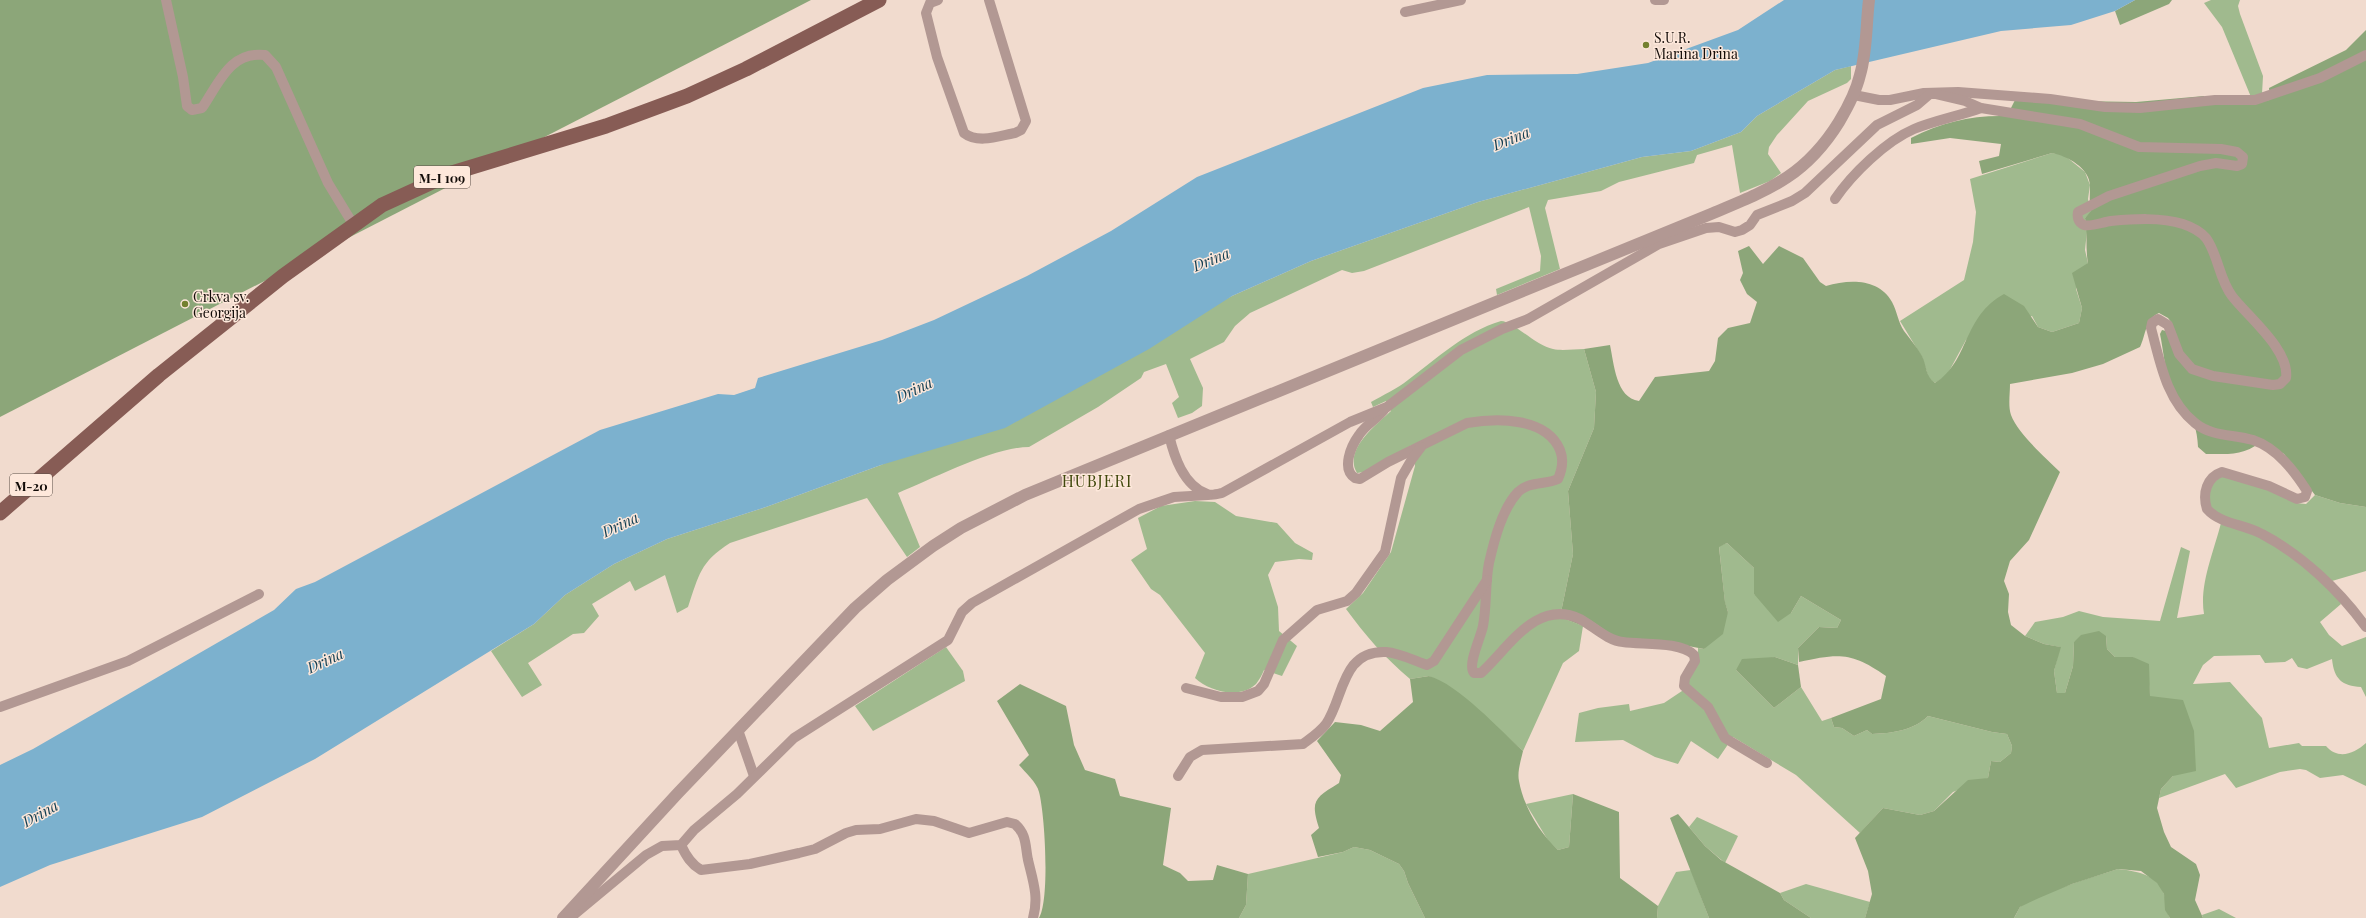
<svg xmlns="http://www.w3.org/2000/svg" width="2366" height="918" viewBox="0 0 2366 918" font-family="'Playfair Display',serif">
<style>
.green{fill:#a0ba8e}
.forest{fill:#8ca679}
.water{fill:#7cb1ce}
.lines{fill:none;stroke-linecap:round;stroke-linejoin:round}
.minor{stroke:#b29893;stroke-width:10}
.tertiary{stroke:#b29893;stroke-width:12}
.primary{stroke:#875c55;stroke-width:15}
.poi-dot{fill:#74812f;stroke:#fee8db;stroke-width:1.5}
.labels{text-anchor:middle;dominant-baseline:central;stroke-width:3;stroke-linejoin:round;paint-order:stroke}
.shield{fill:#fee8db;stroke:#5a4e47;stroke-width:1}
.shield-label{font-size:13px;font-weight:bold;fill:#130c08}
.poi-label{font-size:14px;fill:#130c08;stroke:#fee8db;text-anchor:start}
.water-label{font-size:15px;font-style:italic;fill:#103d51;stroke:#fee8db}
.quarter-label{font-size:16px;letter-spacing:1px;fill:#3f480c;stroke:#fee8db}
</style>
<rect width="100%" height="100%" fill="#f1dbce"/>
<g class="green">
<path d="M 2211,0 L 2240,0 L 2238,6 L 2240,14 L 2263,76 L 2262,94 L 2251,97 L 2222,27 L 2204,3 Z"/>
<path d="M 1851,66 L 1851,79 L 1847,83 L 1808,101 L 1777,135 L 1769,147 L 1768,154 L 1781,173 L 1770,181 L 1740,193 L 1732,145 L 1697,155 L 1694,163 L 1619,182 L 1601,191 L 1548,200 L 1545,208 L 1560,269 L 1497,295 L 1496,289 L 1540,271 L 1541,256 L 1529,207 L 1364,271 L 1352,273 L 1342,270 L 1250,313 L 1235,326 L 1224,342 L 1190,359 L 1203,388 L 1202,406 L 1192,413 L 1178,418 L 1172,403 L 1179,397 L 1166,364 L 1144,372 L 1141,378 L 1098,407 L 1029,447 C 993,447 933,479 898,493 L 920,547 L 907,557 L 867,498 L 730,543 C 700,562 699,575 688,607 L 677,613 L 665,575 L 635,591 L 630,581 L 592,604 L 599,616 L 584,633 L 573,634 L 528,663 L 542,685 L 522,697 L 491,651 L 534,624 L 565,595 L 614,564 L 667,539 L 766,507 L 881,465 L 1232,296 L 1311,261 L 1478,202 L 1642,157 L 1691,151 L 1741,132 L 1757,116 L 1835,70 Z"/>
<path d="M 2052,153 L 2064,155 L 2085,172 L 2090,185 L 2088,199 L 2091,212 L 2085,218 L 2087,231 L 2085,250 L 2088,263 L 2076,289 L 2082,308 L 2079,323 L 2052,332 L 2038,327 L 2032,316 L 1966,340 L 1947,375 L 1935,383 L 1929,379 L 1922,357 L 1900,321 L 1964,280 L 1973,242 L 1976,212 L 1970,179 Z"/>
<path d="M 1501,321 C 1513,321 1536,346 1553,349 C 1562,351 1574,349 1584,349 L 1596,392 L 1594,428 L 1568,491 L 1573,554 L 1560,617 L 1583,626 L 1579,651 L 1563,663 L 1523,751 L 1458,693 L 1429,676 L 1410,679 C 1385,658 1365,635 1346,609 L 1363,593 L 1391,552 L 1415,466 L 1412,445 L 1364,472 L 1357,473 C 1343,450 1376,425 1391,411 L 1386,401 L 1373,407 L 1371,402 C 1383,395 1397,389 1408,380 C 1438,358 1464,332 1501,321 Z"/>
<path d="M 2222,475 L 2271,491 L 2296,503 L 2306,504 L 2315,495 L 2340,503 L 2366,507 L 2366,571 L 2332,581 L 2341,604 L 2320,622 L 2329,635 L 2342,646 L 2366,637 L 2366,697 L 2361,687 C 2342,686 2334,679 2332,659 L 2307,669 L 2298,667 L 2292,658 L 2285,662 L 2265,663 L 2260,655 L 2214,656 L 2203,665 L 2193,684 L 2230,682 L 2262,718 L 2269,748 L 2299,743 L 2302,746 L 2326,746 C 2338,760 2354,754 2366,743 L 2366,786 L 2343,775 L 2320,778 L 2306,770 L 2300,769 L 2280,772 L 2236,788 L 2225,774 L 2159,798 L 2161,789 L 2173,776 L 2150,696 L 2149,684 L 2133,657 L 2115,657 L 2107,649 L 2106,636 L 2074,642 L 2073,666 L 2065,693 L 2057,693 L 2054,671 L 2060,647 L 2044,644 L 2025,636 L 2035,622 L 2063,617 L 2079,611 L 2103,617 L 2160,621 L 2181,547 L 2190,551 L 2177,618 L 2204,614 C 2199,585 2214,551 2221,523 L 2220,516 L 2210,508 L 2208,488 Z"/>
<path d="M 1195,501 L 1215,502 L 1236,516 L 1277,523 L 1295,543 L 1313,553 L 1312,560 L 1299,559 L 1275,562 L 1268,575 L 1278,607 L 1279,631 L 1297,646 L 1282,676 L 1264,670 C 1262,675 1259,680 1256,684 C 1239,700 1209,691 1195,678 L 1205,653 L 1160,595 L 1151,589 L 1131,560 L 1147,549 L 1138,518 L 1161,506 Z"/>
<path d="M 1727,543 L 1754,568 L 1754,594 L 1791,613 L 1801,596 L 1841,620 L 1837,628 L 1819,627 L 1798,648 L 1798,665 L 1775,657 L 1736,670 L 1774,708 L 1801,687 L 1822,721 L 1831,718 L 1834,727 L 1842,728 L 1854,736 L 1867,730 L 1872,734 C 1892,733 1913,731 1928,716 L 1992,732 L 2007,734 L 2012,746 L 2011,753 L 2000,762 L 1991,761 L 1988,778 L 1953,792 L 1934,811 L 1920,815 L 1883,808 L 1860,833 L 1796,775 L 1733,737 L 1718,759 L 1691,741 L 1678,764 L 1655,757 L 1623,740 L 1575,742 L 1579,713 L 1598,708 L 1629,704 L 1630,711 L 1664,703 L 1688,687 L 1688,682 L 1698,660 L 1698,648 L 1704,649 L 1728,612 L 1725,603 L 1719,546 Z"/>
<path d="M 946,647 L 963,671 L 965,681 L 873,731 L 855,706 Z"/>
<path d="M 1573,794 L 1569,847 L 1558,850 L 1549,842 L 1526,804 Z"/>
<path d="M 1697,817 L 1738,836 L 1725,863 L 1705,846 L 1689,827 Z"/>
<path d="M 1354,847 L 1370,850 L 1399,864 L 1404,871 L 1408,883 L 1425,918 L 1239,918 L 1246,905 L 1248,874 L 1343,852 Z"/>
<path d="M 2118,869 C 2135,871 2158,874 2164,894 C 2167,903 2165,909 2170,918 L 2014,918 C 2016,915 2018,910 2020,907 C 2033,895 2099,875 2118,869 Z"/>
<path d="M 1691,870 L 1709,918 L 1657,918 L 1658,906 L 1676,872 Z"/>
<path d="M 1806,884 L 1870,902 L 1865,918 L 1811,918 L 1784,900 L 1780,893 Z"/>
<path d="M 2219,909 L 2236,918 L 2203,918 L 2202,915 Z"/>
</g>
<g class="forest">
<path d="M 0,0 L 811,0 L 0,417 Z"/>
<path d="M 2135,0 L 2172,0 L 2169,4 L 2120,25 L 2115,11 Z"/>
<path d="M 2366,30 L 2366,507 L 2340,503 L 2315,495 L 2284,454 L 2263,440 C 2245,456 2229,454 2206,454 L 2198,447 C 2197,411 2178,405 2168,377 C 2164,363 2163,348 2160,334 L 2162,330 L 2166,331 L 2172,323 L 2168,318 L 2159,313 C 2145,319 2146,335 2140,347 L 2103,364 L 2072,373 L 2010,384 C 2010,394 2008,406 2011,415 C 2018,434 2046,458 2060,472 L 2029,540 L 2010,561 L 2004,581 L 2009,594 L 2008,612 L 2011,625 L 2025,636 L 2044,644 L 2061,647 L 2054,671 L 2057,693 L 2065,693 L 2073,666 L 2074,642 L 2081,635 L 2099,631 L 2106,636 L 2107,649 L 2115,657 L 2133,657 L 2149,664 L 2150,696 L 2183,700 L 2194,731 L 2196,771 L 2173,776 L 2161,789 L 2157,808 L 2164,832 L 2171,847 L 2196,864 L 2200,875 L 2195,900 L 2203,918 L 2170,918 L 2165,910 L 2164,894 L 2157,883 L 2141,871 L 2118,869 L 2072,884 L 2039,898 L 2020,907 L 2014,918 L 1865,918 L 1872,894 L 1868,871 L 1855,838 L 1883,808 L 1920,815 L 1934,811 L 1968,780 L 1988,778 L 1991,761 L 2000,762 L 2011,753 L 2012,746 L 2007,734 L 1992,732 L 1928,716 C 1913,731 1892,733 1872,734 L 1867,730 L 1854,736 L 1842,728 L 1834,727 L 1831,718 L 1881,699 L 1886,676 C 1852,652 1839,653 1799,662 L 1798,648 L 1819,627 L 1837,628 L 1841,620 L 1801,596 L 1791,613 L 1778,622 L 1754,594 L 1754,568 L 1727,543 L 1719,547 L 1725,602 L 1728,612 L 1723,634 L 1704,649 L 1667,642 L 1629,640 L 1612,635 L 1590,620 L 1583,626 L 1560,617 L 1573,554 L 1568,491 L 1594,428 L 1596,392 L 1584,349 L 1610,345 C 1614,364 1616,398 1639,401 L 1655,377 L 1709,371 L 1715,361 L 1718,338 L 1728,328 L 1750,323 L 1757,302 L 1747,294 L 1740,280 L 1743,273 L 1738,251 L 1749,246 L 1763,264 L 1779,246 L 1803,258 L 1820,282 L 1826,286 C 1849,279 1879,278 1892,302 C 1897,311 1898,322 1904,331 C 1910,339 1917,347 1922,356 C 1927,366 1925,376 1935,383 C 1970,361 1962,317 2004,294 L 2024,306 L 2038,327 L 2052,332 L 2079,323 L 2082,308 L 2072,273 L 2088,263 C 2085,247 2088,233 2085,218 L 2091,211 C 2089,202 2090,195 2090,186 C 2090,168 2067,156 2052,153 L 1982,174 L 1979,161 L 1999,156 L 2001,144 L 1950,138 L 1911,144 L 1911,138 C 1942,122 1972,115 2007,116 L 2015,100 L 2136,102 L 2204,96 L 2207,104 L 2270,100 L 2269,88 L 2346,50 Z"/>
<path d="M 1775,657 L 1798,665 L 1801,687 L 1774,708 L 1736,670 L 1742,659 Z"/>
<path d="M 1429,676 C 1458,684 1500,730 1523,751 C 1521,760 1517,772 1519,781 C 1523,805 1540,834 1558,850 L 1569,847 L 1573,794 L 1619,812 L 1620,878 L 1658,906 L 1657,918 L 1425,918 L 1408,883 L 1404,871 L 1399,864 L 1370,850 L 1354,847 L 1343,852 L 1318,857 L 1311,835 L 1319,828 C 1310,800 1315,798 1339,783 L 1341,775 L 1317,741 L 1335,722 L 1361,725 L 1380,731 L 1413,702 L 1410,679 Z"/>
<path d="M 1020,684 L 1066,706 L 1074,745 L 1085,770 L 1115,779 L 1120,796 L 1171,808 L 1163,865 L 1180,873 L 1188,881 L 1213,880 L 1217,865 L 1248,874 L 1246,905 L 1239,918 L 1039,918 C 1050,900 1045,814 1039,792 C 1037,783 1025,772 1019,765 L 1029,755 L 997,701 Z"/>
<path d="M 1678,814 L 1705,846 L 1721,860 L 1780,893 L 1784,900 L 1811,918 L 1709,918 L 1670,818 Z"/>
</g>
<path class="water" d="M 1784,0 L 2135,0 L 2115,11 L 2071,25 L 2001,31 L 1835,70 L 1757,116 L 1741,132 L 1691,151 L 1642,157 L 1478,202 L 1311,261 L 1232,296 L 1149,349 L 1005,428 L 881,465 L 766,507 L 667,539 L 614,564 L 565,595 L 534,624 L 315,759 L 202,817 L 50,865 L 0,887 L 0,765 L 33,749 L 274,610 L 296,589 L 315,582 L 600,430 L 718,394 L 734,395 L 755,388 L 758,378 L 882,340 L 934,320 L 1027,276 L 1111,231 L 1197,177 L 1423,88 L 1487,75 L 1577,74 L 1648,63 L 1738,30 Z"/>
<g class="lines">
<g class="minor">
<path d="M 166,0 L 183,77 L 187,106 L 192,110 L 202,108 C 219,83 230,51 265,55 L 276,67 L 328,183 L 353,224"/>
<path d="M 938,0 L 930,3 L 926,13 L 937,57 L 964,133 C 978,144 999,136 1015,133 L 1021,130 L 1026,121 L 989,0"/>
<path d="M 1655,0 L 1664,0"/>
<path d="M 1405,12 L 1461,0"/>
<path d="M 1854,95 L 1879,100 L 1890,100 L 1924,93 L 1958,92 L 2050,99 L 2105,107 L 2140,108 L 2215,100 L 2255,100 L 2320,78 L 2366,55"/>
<path d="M 1835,199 C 1852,174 1886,141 1914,129 C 1936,120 1959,116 1981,108"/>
<path d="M 1384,410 C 1377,419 1365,425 1359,435 C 1351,446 1341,469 1355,478 L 1360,479 L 1388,462 L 1467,423 C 1497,418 1546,417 1560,450 C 1564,460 1562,470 1558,479 C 1545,485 1529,481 1518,492 C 1502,509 1494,541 1489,563 C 1485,583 1487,605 1483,626 C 1481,637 1467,665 1474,673 L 1481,673 C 1508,649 1536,598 1580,619 C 1593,626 1608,641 1623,642 C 1642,645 1680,641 1694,655 L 1695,661 L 1685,678 L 1684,686 L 1708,707 L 1725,738 L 1767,763"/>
<path d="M 1169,435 C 1174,456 1183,485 1207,494 C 1211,496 1218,494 1222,493 L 1350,422 L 1387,407 L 1461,350 L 1502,329 L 1528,319 L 1659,244 L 1706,228 L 1719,227 L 1735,232 L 1742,230 L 1750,225 L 1757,215 L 1792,201 L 1805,193 L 1877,125 L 1917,105 L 1931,93 L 1965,101 L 1981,108 L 2080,124 L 2139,147 L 2221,149 L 2237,152 L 2243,157 L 2242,164 L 2237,166 L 2216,163 L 2200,166 L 2109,196 L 2078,212 C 2077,217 2078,223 2084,225 C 2091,227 2103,222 2111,221 C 2133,219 2161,217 2183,224 C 2192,227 2200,231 2206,238 C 2218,254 2219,279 2232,296 C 2248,317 2290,350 2286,378 L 2280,384 L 2273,385 L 2213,376 L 2192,369 L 2179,354 L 2168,325 L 2158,319 L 2152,323 L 2151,328 C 2160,361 2166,400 2195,423 C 2212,437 2233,434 2253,440 C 2277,448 2294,471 2307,491 L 2305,497 L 2297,499 L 2269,486 L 2222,472 C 2207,477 2202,493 2207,509 C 2220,524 2244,524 2262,534 C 2302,555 2339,590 2366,627"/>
<path d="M 1186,688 L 1221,697 L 1242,697 L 1258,691 L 1264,684 L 1283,640 L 1317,610 L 1347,601 L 1356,593 L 1385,552 L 1401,478 L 1412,459 L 1421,447"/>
<path d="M 0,707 L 128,661 L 259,594"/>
<path d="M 738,730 L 754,776"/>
<path d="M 1178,776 L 1190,757 L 1202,750 L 1303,744 C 1311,738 1320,732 1326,724 C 1344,698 1341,650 1386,652 C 1400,653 1415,661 1427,665 L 1434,661 L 1487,580"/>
<path d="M 681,845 C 686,856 691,864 701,870 L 750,864 L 799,853 L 815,849 L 846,833 L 856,830 L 880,829 L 916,819 L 934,821 L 969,833 L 1007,822 L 1015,824 C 1027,835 1025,845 1028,860 C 1033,881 1039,897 1033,918"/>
<path d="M 570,918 L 646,855 L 662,846 L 681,845 L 694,830 L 737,794 L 794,738 L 948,640 L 962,612 L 972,603 L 1139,509 L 1174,497 L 1208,495"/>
</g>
<path class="tertiary" d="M 563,918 L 678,793 L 855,608 L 887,580 L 933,546 L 961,528 L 1025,495 L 1711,214 C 1768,190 1805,177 1839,122 C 1848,107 1856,92 1860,75 C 1867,52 1866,24 1869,0"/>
<path class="primary" d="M 0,513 L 159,375 L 283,276 L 382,205 L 452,173 L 606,126 L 687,96 L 746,69 L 879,0"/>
</g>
<g class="poi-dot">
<circle cx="1646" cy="45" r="4"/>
<circle cx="185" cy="304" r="4"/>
</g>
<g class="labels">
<g class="shield">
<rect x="414" y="166" width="56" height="22" rx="3"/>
<rect x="10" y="474" width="42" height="22" rx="3"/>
</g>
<g class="shield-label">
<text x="442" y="177">M-I 109</text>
<text x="31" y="485">M-20</text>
</g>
<g class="poi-label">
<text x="1654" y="37">S.U.R.<tspan x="1654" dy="16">Marina Drina</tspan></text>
<text x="193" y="296">Crkva sv.<tspan x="193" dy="16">Georgija</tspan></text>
</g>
<g class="water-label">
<text transform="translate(1511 138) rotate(-22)">Drina</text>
<text transform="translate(1211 259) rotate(-22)">Drina</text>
<text transform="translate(914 389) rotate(-25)">Drina</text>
<text transform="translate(620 524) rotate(-25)">Drina</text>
<text transform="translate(325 660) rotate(-25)">Drina</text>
<text transform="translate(40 813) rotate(-29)">Drina</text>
</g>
<g class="quarter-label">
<text x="1097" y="480">HUBJERI</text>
</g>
</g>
</svg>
